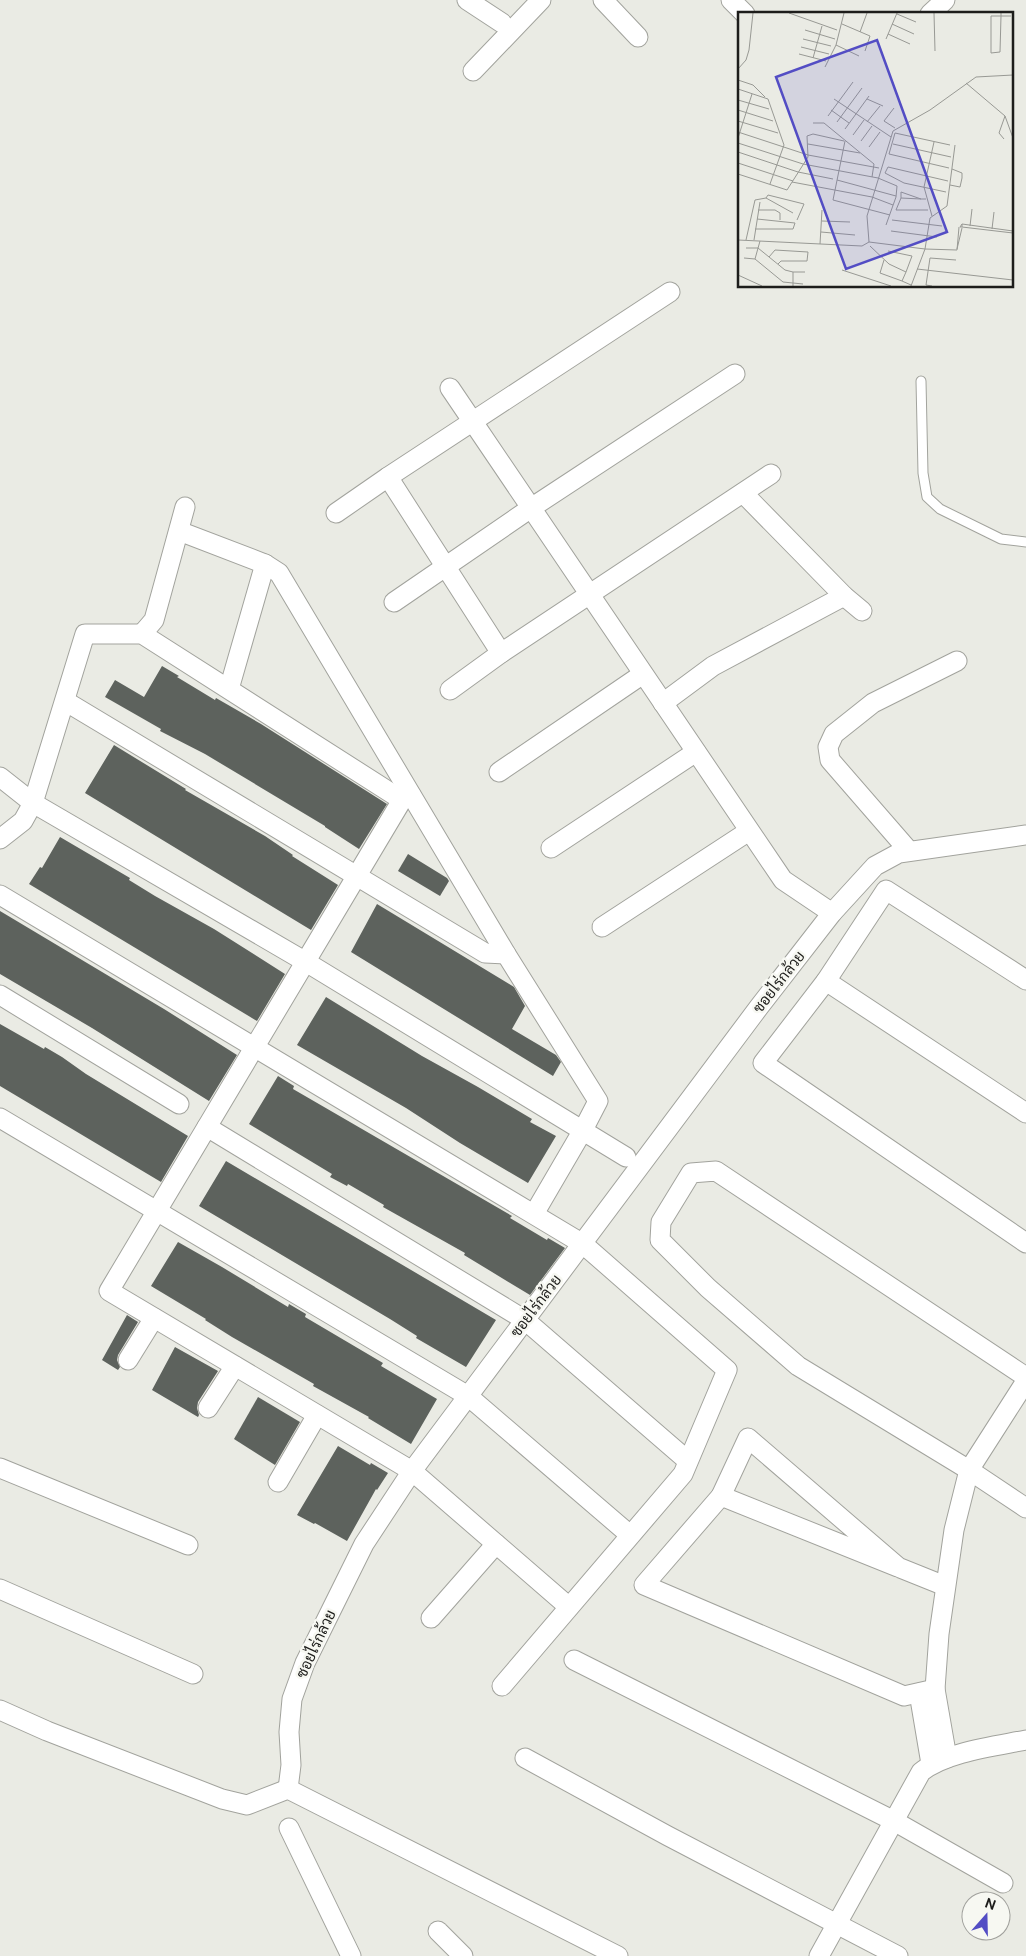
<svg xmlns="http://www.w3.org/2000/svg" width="1026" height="1956" viewBox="0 0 1026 1956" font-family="'DM Sans',Sarabun,sans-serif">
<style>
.building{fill:#5d625d}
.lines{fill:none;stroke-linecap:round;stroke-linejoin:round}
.lane-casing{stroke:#a2a39d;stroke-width:11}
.street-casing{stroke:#a2a39d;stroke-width:21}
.lane{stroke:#fff;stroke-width:9}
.street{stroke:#fff;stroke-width:19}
.labels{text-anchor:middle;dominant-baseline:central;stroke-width:5;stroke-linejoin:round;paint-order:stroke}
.street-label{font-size:15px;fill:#1d1d1b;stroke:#f7f8f2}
.inset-road{fill:none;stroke:#989994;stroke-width:1}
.view{fill:#534dc4;fill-opacity:0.15;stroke:#534dc4;stroke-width:2.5}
.inset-edge{fill:none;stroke:#1d1d1b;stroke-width:2.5}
</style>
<rect width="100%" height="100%" fill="#eaebe4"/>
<g class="building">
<path d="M 162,666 L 179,676 L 177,677 L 215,700 L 216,698 L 261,724 L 387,804 L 359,849 L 325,827 L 325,826 L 205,754 L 160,731 L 161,729 L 105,697 L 115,680 L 144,697 Z"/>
<path d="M 114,745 L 186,789 L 185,790 L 265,836 L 293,855 L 292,856 L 338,885 L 311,930 L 85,793 Z"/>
<path d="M 60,837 L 130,878 L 129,880 L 155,896 L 214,929 L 285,974 L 257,1021 L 29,884 L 40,867 L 42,868 Z"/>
<path d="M 408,854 L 447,878 L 449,881 L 440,896 L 398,871 Z"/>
<path d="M 377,904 L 514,987 L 525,1006 L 512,1029 L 556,1055 L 561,1062 L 553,1076 L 351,952 Z"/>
<path d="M 0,911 L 164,1009 L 237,1055 L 209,1101 L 92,1028 L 0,974 Z"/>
<path d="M 326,997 L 422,1056 L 478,1087 L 532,1119 L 530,1122 L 556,1136 L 528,1183 L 460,1143 L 406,1108 L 297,1045 Z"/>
<path d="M 0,1024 L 44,1049 L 45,1047 L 62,1057 L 86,1074 L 188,1136 L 161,1182 L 0,1086 Z"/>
<path d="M 278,1076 L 294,1086 L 293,1089 L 512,1216 L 510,1218 L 547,1240 L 548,1238 L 565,1248 L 530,1295 L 464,1255 L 465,1253 L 383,1207 L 384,1205 L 348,1184 L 347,1186 L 330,1177 L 332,1174 L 249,1124 Z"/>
<path d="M 226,1161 L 496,1320 L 466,1367 L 416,1338 L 417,1336 L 390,1319 L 199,1206 Z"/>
<path d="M 178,1242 L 222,1267 L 288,1307 L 289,1304 L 306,1314 L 305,1317 L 383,1363 L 381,1366 L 437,1399 L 411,1444 L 368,1418 L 369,1417 L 313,1386 L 314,1384 L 232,1337 L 205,1320 L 206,1319 L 151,1286 Z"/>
<path d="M 127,1315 L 138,1322 L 118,1355 L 117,1360 L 120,1367 L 118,1370 L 102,1360 Z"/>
<path d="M 175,1347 L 218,1371 L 198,1402 L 197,1408 L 199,1415 L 198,1417 L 152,1390 Z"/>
<path d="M 258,1397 L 300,1422 L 275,1465 L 234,1439 Z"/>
<path d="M 338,1446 L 370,1465 L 371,1463 L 388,1473 L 377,1490 L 376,1489 L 347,1541 L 315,1523 L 314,1524 L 297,1515 Z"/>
</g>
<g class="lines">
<g class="lane-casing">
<path id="lane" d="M 921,381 L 923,473 L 927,497 L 940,509 L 1001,539 L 1026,542"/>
</g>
<g class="street-casing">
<g id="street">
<path d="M 467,0 L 502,23"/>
<path d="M 603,0 L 638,37"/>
<path d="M 731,0 L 745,14"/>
<path d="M 930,14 L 945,0"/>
<path d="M 473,71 L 541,0"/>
<path d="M 450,388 L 783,880 L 832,913"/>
<path d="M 388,477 L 501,653"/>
<path d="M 743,493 L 844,596 L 862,611"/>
<path d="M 336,513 L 388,477 L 670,292"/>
<path d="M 179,531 L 265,564 L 279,573 L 506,954 L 598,1101 L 583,1130 L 534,1214"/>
<path d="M 394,602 L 531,508 L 735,374"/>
<path d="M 142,634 L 154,620 L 185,507"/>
<path d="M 229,689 L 265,564"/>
<path d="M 450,690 L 501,653 L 771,474"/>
<path d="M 65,701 L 485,953 L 506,954"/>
<path d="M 663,703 L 713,666 L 844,596"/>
<path d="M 499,772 L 643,674"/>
<path d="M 0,777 L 33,803 L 306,962 L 626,1157"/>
<path d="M 411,795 L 402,800 L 109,1291 L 412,1471 L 569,1607"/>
<path d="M 0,839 L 23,821 L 33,803 L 85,634 L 142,634 L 402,800"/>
<path d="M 551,848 L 696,752"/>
<path d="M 909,851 L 830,760 L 828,747 L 834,734 L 873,703 L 957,661"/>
<path d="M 0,895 L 583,1244 L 727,1370 L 683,1474 L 502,1686"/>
<path d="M 602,927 L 749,831"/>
<path d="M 1026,980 L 886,890 L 826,981 L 763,1063 L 1026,1243"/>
<path d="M 826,981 L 1026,1113"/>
<path d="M 0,995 L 179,1104"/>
<path d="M 0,1118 L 468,1396 L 630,1535"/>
<path d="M 207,1127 L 525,1320 L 688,1461"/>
<path d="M 128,1360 L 154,1318"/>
<path d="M 1026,1377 L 716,1171 L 691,1173 L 661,1222 L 660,1240 L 708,1288 L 798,1366 L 969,1470 L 1026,1508"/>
<path d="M 208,1408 L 235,1366"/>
<path d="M 0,1468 L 188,1545"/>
<path d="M 278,1482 L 317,1415"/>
<path d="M 721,1496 L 644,1585 L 904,1696 L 935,1689"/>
<path d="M 898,1567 L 748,1438 L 721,1496 L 945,1586"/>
<path d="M 0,1589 L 193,1674"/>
<path d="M 431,1618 L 496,1544"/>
<path d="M 574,1660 L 894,1821 L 1003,1883"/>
<path d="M 919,1693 L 931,1764"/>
<path d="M 0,1710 L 47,1731 L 222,1799 L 247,1805 L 288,1789 L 618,1956"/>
<path d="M 525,1758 L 668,1836 L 898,1956"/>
<path d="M 947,1758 L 935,1689 L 939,1634 L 954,1530 L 969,1470 L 1026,1381"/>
<path d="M 288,1789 L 291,1765 L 289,1732 L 292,1699 L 305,1663 L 364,1544 L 412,1471 L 759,1007 L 832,913 L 875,866 L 899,853 L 1026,835"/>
<path d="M 289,1828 L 351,1956"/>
<path d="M 438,1931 L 463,1956"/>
<path d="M 819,1956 L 921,1772 C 945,1752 996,1746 1026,1740"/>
</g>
</g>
<use href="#lane" class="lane"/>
<use href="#street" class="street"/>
</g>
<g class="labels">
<g class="street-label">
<text transform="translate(779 982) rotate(-52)">ซอยไร่กล้วย</text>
<text transform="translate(536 1306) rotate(-53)">ซอยไร่กล้วย</text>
<text transform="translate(316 1644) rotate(-65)">ซอยไร่กล้วย</text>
</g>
</g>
<g transform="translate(738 12)">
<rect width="275" height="275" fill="#eaebe4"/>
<path class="inset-road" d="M 51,1 L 99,18M 106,1 L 98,33 L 121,44M 196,1 L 197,39M 263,1 L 263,4 L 262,40 L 253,41 L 253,4 L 273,4M 159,2 L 178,10M 104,12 L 132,24 L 127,39M 154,12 L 176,22M 67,18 L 97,27M 122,20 L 129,1M 150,22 L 172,32M 65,27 L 93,34M 148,27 L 159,1M 63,35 L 91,42M 61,42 L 88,49M 75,46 L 84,14M 87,55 L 98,33M 0,57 L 8,48 L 11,38 L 15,1M 0,68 L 15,73 L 27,85M 228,71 L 267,104 L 275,126M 0,77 L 30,87 L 46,133 L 32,172M 96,87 L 153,125M 129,87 L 145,94M 0,88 L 31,97M 156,96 L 146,109 L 157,116M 0,98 L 35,109M 93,98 L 111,111M 90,104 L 115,70M 0,109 L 40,121M 99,110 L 124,76M 129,110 L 142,94M 75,111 L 86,111 L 136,152 L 134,165M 107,117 L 131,84M 0,120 L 70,143 L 141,156M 115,123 L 126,108M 0,126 L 14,82M 266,127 L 261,121 L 267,104M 107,129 L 95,188 L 152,203M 123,129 L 134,114M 0,131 L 65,152 L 140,166 L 159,174 L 158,185 L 148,213M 70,132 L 122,141M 155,132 L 213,145M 217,133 L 209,194 L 192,206 L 187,237 L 219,238M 131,135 L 142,120M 0,140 L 60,160 L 95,167M 0,151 L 55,169M 211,156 L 151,142 L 157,121 L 212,133M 0,162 L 49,178 L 70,145 L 69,124 L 75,122 L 106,129M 99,168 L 158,184M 54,170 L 134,185 L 155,193M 212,173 L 222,175 L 224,166 L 224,161 L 214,157M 208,180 L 166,171 L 147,161 L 150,155 L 210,169M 28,186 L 30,183 L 66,192 L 59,208M 163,186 L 158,198 L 190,198M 183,187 L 163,180 L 163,186 L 183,187 L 188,187M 17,188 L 28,186 L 55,201M 20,198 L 37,198 L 42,201 L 42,208M 194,204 L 186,175 L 196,130M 154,208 L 204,214M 84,209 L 112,210M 224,212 L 222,215 L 224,215 L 224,212 L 275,219M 232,214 L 234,197M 224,215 L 275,221M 17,217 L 55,217 L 57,211 L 19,207M 254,217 L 256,200M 153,219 L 199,225M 83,220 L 117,223M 0,228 L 124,234 L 131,230 L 187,237 L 173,274M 8,228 L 17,188M 16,228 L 22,190M 131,230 L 129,204 L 155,119 L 192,98 L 238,65 L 275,63M 82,232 L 84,198M 132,234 L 151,252 L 168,260 L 164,269 L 173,273M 8,236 L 20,236 L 47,258 L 55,260M 219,237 L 224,216M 219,238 L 221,215M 150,239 L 174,244 L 168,260M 31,245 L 37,238 L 70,240 L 69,249 L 43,249 L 40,252M 6,246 L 17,247 L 45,270 L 65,272M 17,247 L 22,229M 146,248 L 142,261 L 164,269M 179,257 L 275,268M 104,258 L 153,274M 0,263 L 24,274M 55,274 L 55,260 L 67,260M 194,274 L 188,273 L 192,246 L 218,248"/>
<path class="view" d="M 139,28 L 209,220 L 108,257 L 38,65 Z"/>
<rect width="275" height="275" class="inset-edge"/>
</g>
<g transform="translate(986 1916) rotate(20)"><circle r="24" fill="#f7f8f2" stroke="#a0a09c"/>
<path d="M0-4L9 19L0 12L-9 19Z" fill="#534dc4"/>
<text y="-8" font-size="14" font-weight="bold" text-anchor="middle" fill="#1d1d1b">N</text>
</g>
</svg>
